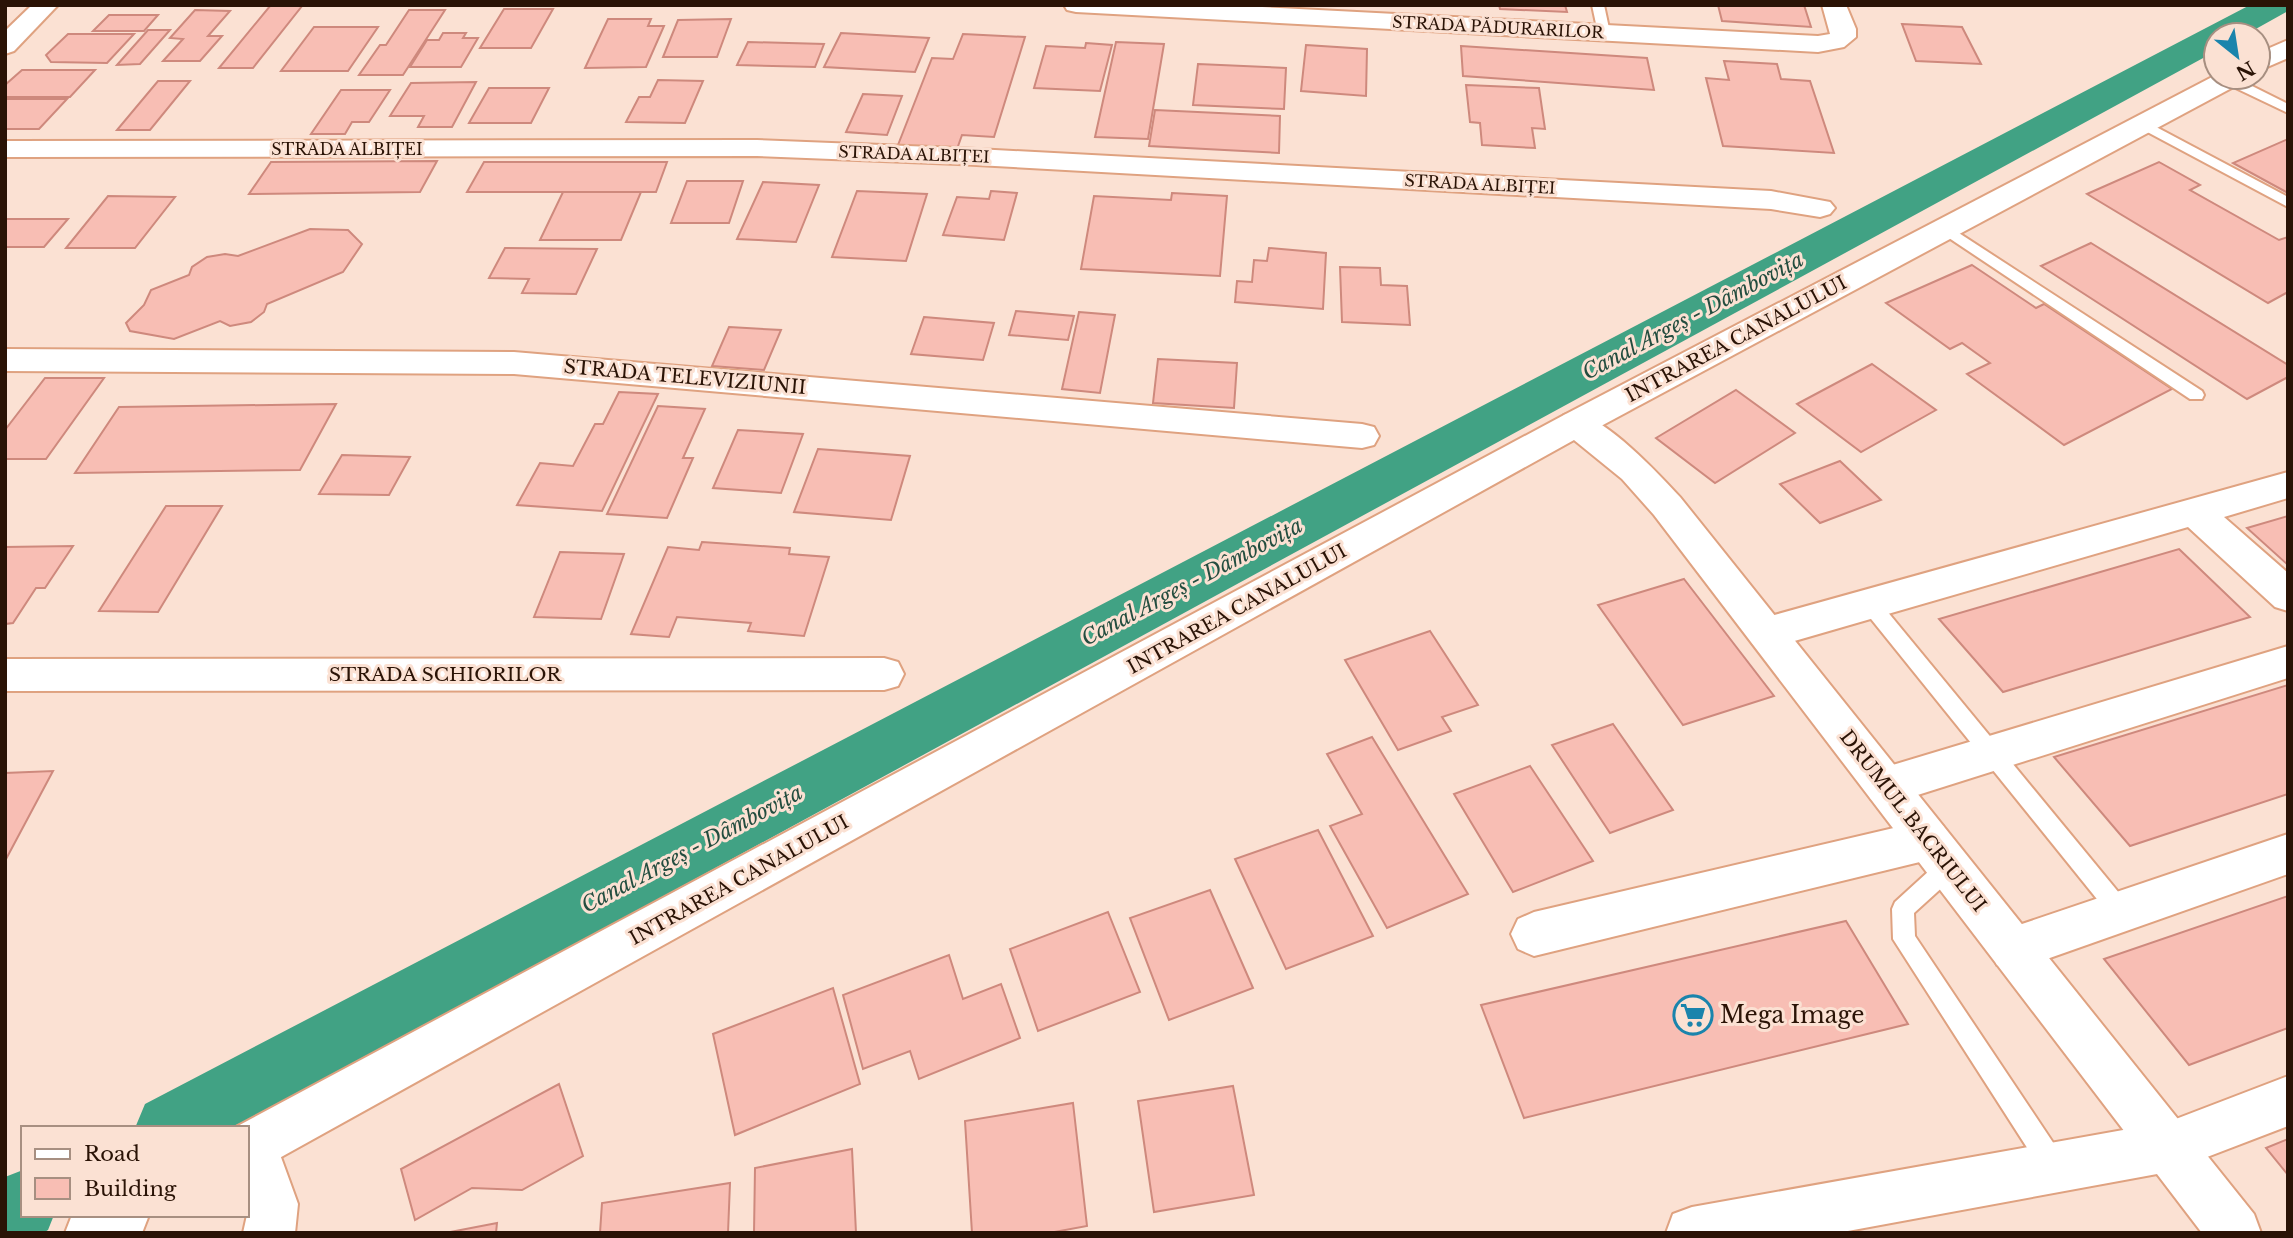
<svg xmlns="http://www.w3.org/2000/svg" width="2293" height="1238" viewBox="0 0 2293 1238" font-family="'Libre Baskerville',serif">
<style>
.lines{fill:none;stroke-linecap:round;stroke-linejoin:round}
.canal{fill:#41a284;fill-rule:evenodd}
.building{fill:#f8beb4;stroke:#ce897d;stroke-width:2}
.lane-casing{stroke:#dfa280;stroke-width:4}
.street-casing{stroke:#dfa280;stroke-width:4}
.secondary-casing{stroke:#dfa280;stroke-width:4}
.lane{fill:#fff;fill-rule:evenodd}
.street{fill:#fff;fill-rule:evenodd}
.secondary{fill:#fff;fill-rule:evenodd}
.labels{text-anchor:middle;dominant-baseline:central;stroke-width:6;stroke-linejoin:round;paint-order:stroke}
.far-street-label{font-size:16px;fill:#2a1306;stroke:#fbe1d3}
.street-label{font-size:19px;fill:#2a1306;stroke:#fbe1d3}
.water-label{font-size:21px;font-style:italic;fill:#234d3f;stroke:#fbe1d3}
.near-poi-label{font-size:23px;fill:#2a1306;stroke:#fbe1d3;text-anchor:start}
</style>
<rect width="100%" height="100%" fill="#fbe1d3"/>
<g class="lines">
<g class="canal">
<path d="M 2250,5 L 2288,5 L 2288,11 L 2245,35 L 2216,35 L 2216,51 L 238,1128 L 135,1128 L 145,1104 Z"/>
<path d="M 23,1170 L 23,1215 L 54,1215 L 48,1230 L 43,1233 L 5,1233 L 5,1177 Z"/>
</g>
</g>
<g class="building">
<path d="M 1499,5 L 1565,5 L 1567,12 L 1500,9 Z"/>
<path d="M 1718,5 L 1804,5 L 1811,27 L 1722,21 Z"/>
<path d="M 270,6 L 302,6 L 253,68 L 219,68 Z"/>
<path d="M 504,9 L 553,9 L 531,48 L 480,48 Z"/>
<path d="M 195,10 L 230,11 L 208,36 L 222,36 L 200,61 L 163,61 L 183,39 L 170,38 Z"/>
<path d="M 409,10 L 445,10 L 403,75 L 359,75 L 380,45 L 386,45 Z"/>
<path d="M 109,15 L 158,15 L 144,31 L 93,31 Z"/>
<path d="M 608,19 L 651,19 L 648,26 L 664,26 L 646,67 L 585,68 Z"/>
<path d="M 731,19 L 717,57 L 663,57 L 678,20 Z"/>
<path d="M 1902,24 L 1962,27 L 1981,64 L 1916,61 Z"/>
<path d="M 314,27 L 378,27 L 348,71 L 281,71 Z"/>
<path d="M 148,30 L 170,30 L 140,64 L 117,65 Z"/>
<path d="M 443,33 L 466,33 L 463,38 L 478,38 L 461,67 L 410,67 L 427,40 L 439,40 Z"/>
<path d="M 841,33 L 929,38 L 915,72 L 824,67 Z"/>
<path d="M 68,34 L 134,34 L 107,63 L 51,62 L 46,55 Z"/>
<path d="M 963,34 L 1025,37 L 994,137 L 962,135 L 957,149 L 898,145 L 932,58 L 953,59 Z"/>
<path d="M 748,42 L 824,44 L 815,67 L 737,65 Z"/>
<path d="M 1116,42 L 1164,44 L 1148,139 L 1095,137 Z"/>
<path d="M 1086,43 L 1112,45 L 1100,91 L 1034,88 L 1046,46 L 1085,48 Z"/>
<path d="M 1306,45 L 1367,49 L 1366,96 L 1301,91 Z"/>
<path d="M 1461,46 L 1647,58 L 1654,90 L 1463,76 Z"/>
<path d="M 1724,61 L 1777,64 L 1781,79 L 1810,81 L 1834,153 L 1723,146 L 1706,78 L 1729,80 Z"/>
<path d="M 1198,64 L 1286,68 L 1284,109 L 1193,105 Z"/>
<path d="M 22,70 L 95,70 L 70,97 L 5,97 L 5,85 Z"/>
<path d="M 658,80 L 703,81 L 685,123 L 626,122 L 639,97 L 650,97 Z"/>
<path d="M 158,81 L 190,81 L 150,130 L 117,130 Z"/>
<path d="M 476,82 L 452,127 L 418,127 L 424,116 L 390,116 L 411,83 Z"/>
<path d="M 1466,85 L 1539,88 L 1545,129 L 1532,128 L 1535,148 L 1482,145 L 1480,123 L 1470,122 Z"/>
<path d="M 489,88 L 549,88 L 531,123 L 469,123 Z"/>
<path d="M 341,90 L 390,90 L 369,122 L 352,122 L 345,134 L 311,134 Z"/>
<path d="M 863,94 L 902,96 L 887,135 L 846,132 Z"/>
<path d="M 5,99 L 67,99 L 39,129 L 5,129 Z"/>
<path d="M 1155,110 L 1280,116 L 1279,153 L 1149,146 Z"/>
<path d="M 2288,139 L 2288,193 L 2233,163 Z"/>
<path d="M 437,161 L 420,192 L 249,194 L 271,162 Z"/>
<path d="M 484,162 L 667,162 L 656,192 L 467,192 Z"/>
<path d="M 2159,162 L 2200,185 L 2190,190 L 2279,240 L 2288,237 L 2288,292 L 2268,303 L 2087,194 Z"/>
<path d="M 687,181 L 743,181 L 729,223 L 671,223 Z"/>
<path d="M 763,182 L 819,185 L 796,242 L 737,239 Z"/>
<path d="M 857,191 L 927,194 L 906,261 L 832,257 Z"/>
<path d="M 991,191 L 1017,193 L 1004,240 L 943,235 L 957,197 L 989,199 Z"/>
<path d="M 563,192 L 641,192 L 621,240 L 540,240 Z"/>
<path d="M 1172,193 L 1227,196 L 1220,276 L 1081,269 L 1094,196 L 1171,200 Z"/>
<path d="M 108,196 L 175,197 L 135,248 L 66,248 Z"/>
<path d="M 5,219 L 68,219 L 44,247 L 5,247 Z"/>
<path d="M 310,229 L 348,230 L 362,244 L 343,272 L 267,304 L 264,312 L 251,322 L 230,326 L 220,321 L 174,339 L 130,331 L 126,323 L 144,305 L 151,290 L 189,275 L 192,267 L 207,257 L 225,254 L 238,256 Z"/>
<path d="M 2091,243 L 2288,365 L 2288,377 L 2247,399 L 2041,266 Z"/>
<path d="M 505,248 L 597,249 L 576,294 L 522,293 L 529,279 L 489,278 Z"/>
<path d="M 1269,248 L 1326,253 L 1323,309 L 1235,302 L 1237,281 L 1252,282 L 1254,260 L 1267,261 Z"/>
<path d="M 1972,265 L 2036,308 L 2044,304 L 2172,389 L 2064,445 L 1967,374 L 1990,363 L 1962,343 L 1950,349 L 1886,303 Z"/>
<path d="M 1340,267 L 1380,268 L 1381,285 L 1407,286 L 1410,325 L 1342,322 Z"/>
<path d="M 1016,311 L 1074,316 L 1068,340 L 1009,335 Z"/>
<path d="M 1079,312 L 1115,315 L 1100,393 L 1062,389 Z"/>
<path d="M 924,317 L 994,323 L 983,360 L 911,354 Z"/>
<path d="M 729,327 L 781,330 L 764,370 L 712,366 Z"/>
<path d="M 1158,359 L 1237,363 L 1234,408 L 1153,403 Z"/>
<path d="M 1872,364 L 1936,410 L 1861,452 L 1797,404 Z"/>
<path d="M 45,378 L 104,378 L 46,459 L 5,459 L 5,430 Z"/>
<path d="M 1736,390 L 1795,433 L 1715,483 L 1656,438 Z"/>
<path d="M 619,392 L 658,394 L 602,511 L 517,505 L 540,463 L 573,466 L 595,424 L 603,424 Z"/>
<path d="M 336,404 L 300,470 L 75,473 L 119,407 Z"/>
<path d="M 658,406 L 705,409 L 683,458 L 693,458 L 667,518 L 607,514 Z"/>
<path d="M 738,430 L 803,434 L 781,493 L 713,488 Z"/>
<path d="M 818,449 L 910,456 L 891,520 L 794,512 Z"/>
<path d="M 342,455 L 410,457 L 389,495 L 319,494 Z"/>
<path d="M 1840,461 L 1881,500 L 1820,523 L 1780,484 Z"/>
<path d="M 166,506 L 222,506 L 158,612 L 99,611 Z"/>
<path d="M 2288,516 L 2288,565 L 2247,528 Z"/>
<path d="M 702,542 L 790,548 L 789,554 L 829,557 L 804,636 L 748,631 L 751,623 L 677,617 L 669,637 L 631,634 L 668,547 L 699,550 Z"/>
<path d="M 73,546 L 45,588 L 36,588 L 13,623 L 5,624 L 5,547 Z"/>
<path d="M 2179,549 L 2250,617 L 2003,692 L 1939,619 Z"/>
<path d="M 560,552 L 624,554 L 601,619 L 534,617 Z"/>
<path d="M 1684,579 L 1774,696 L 1683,725 L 1598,605 Z"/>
<path d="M 1430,631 L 1478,705 L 1442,717 L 1451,731 L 1398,750 L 1345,660 Z"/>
<path d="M 2288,685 L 2288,794 L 2130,846 L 2054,757 Z"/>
<path d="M 1613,724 L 1673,810 L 1610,833 L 1552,745 Z"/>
<path d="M 1372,737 L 1468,894 L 1387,928 L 1330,826 L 1362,814 L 1327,754 Z"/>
<path d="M 1530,766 L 1593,861 L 1513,892 L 1454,794 Z"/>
<path d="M 53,771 L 5,861 L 5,773 Z"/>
<path d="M 1318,830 L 1373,936 L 1286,969 L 1235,859 Z"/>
<path d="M 1210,890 L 1253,988 L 1169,1020 L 1130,918 Z"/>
<path d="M 2288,896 L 2288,1028 L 2189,1065 L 2104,959 Z"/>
<path d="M 1108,912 L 1140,992 L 1038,1031 L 1010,949 Z"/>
<path d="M 1846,921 L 1908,1024 L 1524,1118 L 1481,1005 Z"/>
<path d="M 949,955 L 963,999 L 1001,984 L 1020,1038 L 919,1079 L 910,1051 L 863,1069 L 843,995 Z"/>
<path d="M 833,988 L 860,1084 L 735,1135 L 713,1034 Z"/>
<path d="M 559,1084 L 583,1156 L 522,1190 L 472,1188 L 415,1220 L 401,1169 Z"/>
<path d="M 1233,1086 L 1254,1195 L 1154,1212 L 1138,1101 Z"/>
<path d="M 1073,1103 L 1087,1226 L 1049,1233 L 972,1233 L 965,1121 Z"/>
<path d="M 2288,1139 L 2288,1175 L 2266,1148 Z"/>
<path d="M 852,1149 L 856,1233 L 754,1233 L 755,1168 Z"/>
<path d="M 730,1183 L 728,1233 L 600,1233 L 602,1203 Z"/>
<path d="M 497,1223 L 496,1233 L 445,1233 Z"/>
</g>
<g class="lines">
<g class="lane-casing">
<g id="lane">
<path d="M 1592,5 L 1604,5 L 1610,33 L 1608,36 L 1600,36 L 1598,33 Z"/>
<path d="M 2223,77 L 2234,77 L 2288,104 L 2288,113 L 2223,82 Z"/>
<path d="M 2143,120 L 2288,197 L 2288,207 L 2138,127 L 2138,121 Z"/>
<path d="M 1945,224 L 2202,391 L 2204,395 L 2202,399 L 2190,399 L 1940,232 L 1938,229 Z"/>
<path d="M 1870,596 L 1877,599 L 2129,905 L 2132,912 L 2129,919 L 2121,923 L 2113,919 L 1863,609 L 1860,604 L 1863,599 Z"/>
<path d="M 1949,857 L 1957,860 L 1960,867 L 1957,874 L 1914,913 L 1915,936 L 2062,1156 L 2066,1165 L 2062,1174 L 2053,1178 L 2044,1174 L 1893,939 L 1892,909 L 1895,902 L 1941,860 Z"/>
</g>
</g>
<g class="street-casing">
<g id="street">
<path d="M 32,5 L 58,5 L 14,51 L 5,54 L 5,31 Z"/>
<path d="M 1064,5 L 1222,5 L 1818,36 L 1830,34 L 1822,5 L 1846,5 L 1856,29 L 1856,37 L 1844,47 L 1818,52 L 1076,12 L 1067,10 Z"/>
<path d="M 2288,40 L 2288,58 L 2258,71 L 2258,53 Z"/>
<path d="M 2216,75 L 2245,77 L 2241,83 L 1588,433 L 1576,436 L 1564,433 L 1559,424 L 1564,415 Z"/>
<path d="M 757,140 L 958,148 L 1771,191 L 1830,202 L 1835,208 L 1830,214 L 1820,217 L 1771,209 L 958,164 L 757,156 L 5,157 L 5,141 Z"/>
<path d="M 5,349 L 514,352 L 1362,424 L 1374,427 L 1379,436 L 1374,445 L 1362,448 L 514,374 L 5,371 Z"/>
<path d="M 2288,472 L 2288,498 L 2224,517 L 2288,573 L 2288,611 L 2275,607 L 2188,527 L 1767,649 L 1753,644 L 1748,633 L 1753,622 L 1767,617 Z"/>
<path d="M 2288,646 L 2288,678 L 1886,805 L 1871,799 L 1865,786 L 1871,773 L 1886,767 Z"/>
<path d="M 884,658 L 898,662 L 904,674 L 898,686 L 884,690 L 5,691 L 5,659 Z"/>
<path d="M 1928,820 L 1943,826 L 1950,840 L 1943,854 L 1928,860 L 1534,956 L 1518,949 L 1511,934 L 1518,919 L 1534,912 Z"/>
<path d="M 2288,834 L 2288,874 L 2013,971 L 1997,965 L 1990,949 L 1997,933 L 2013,927 Z"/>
<path d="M 2288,1076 L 2288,1126 L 2168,1172 L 1837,1233 L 1666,1233 L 1673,1214 L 1692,1207 L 2168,1122 Z"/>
<path d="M 252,1120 L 270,1127 L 298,1204 L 295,1233 L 243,1233 L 247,1215 L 247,1128 L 234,1128 Z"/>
</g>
</g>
<g class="secondary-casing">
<g id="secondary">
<path d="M 1576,412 C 1610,422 1655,470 1680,497 L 2254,1214 L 2261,1233 L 2202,1233 L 1654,515 L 1622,479 L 1574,440 L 265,1166 L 247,1173 L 247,1128 L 234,1128 L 1564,415 Z"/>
<path d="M 72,1215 L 149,1215 L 142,1233 L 65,1233 Z"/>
</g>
</g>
<use href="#lane" class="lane"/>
<use href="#street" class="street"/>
<use href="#secondary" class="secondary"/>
</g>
<defs>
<g id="supermarket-ring" transform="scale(2.0125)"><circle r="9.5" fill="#fbe1d3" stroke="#1a84ac" stroke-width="1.5"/><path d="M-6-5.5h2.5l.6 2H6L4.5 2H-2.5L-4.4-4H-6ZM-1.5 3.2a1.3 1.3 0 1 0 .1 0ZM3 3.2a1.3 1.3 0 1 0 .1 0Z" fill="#1a84ac"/></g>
</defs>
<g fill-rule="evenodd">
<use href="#supermarket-ring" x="1693" y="1015"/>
</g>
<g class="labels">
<g class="far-street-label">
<text transform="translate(1498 27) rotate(3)">STRADA PĂDURARILOR</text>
<text x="347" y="149">STRADA ALBIȚEI</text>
<text transform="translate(914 154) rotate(2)">STRADA ALBIȚEI</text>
<text transform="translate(1480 184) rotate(3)">STRADA ALBIȚEI</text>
</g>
<g class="street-label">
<text transform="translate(1736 339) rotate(-28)">INTRAREA CANALULUI</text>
<text transform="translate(685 377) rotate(5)">STRADA TELEVIZIUNII</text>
<text transform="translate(1237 609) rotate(-29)">INTRAREA CANALULUI</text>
<text x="445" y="674">STRADA SCHIORILOR</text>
<text transform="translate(1913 821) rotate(52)">DRUMUL BACRIULUI</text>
<text transform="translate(739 880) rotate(-29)">INTRAREA CANALULUI</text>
</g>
<g class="water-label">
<text transform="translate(1693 316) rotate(-28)">Canal Argeș - Dâmbovița</text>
<text transform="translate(1192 582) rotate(-28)">Canal Argeș - Dâmbovița</text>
<text transform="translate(692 849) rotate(-28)">Canal Argeș - Dâmbovița</text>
</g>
<g class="near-poi-label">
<text x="1720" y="1015">Mega Image</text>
</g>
</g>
<rect width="2293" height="1238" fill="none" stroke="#2a1306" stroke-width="14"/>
<rect x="21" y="1126" width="228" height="91" fill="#fbe1d3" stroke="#a78f81" stroke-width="2"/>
<rect x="35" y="1149" width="35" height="10" fill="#ffffff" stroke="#a78f81" stroke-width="2"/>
<text x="84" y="1161" font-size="21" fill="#2a1306">Road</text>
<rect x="35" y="1178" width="35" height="21" fill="#f8beb4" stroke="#a78f81" stroke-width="2"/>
<text x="84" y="1196" font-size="21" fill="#2a1306">Building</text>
<g transform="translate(2237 56) rotate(150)"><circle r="33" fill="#fbe1d3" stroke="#a78f81" stroke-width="2"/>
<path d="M0-5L12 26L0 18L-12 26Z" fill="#1a84ac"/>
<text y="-10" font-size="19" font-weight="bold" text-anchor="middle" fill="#2a1306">N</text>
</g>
</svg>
